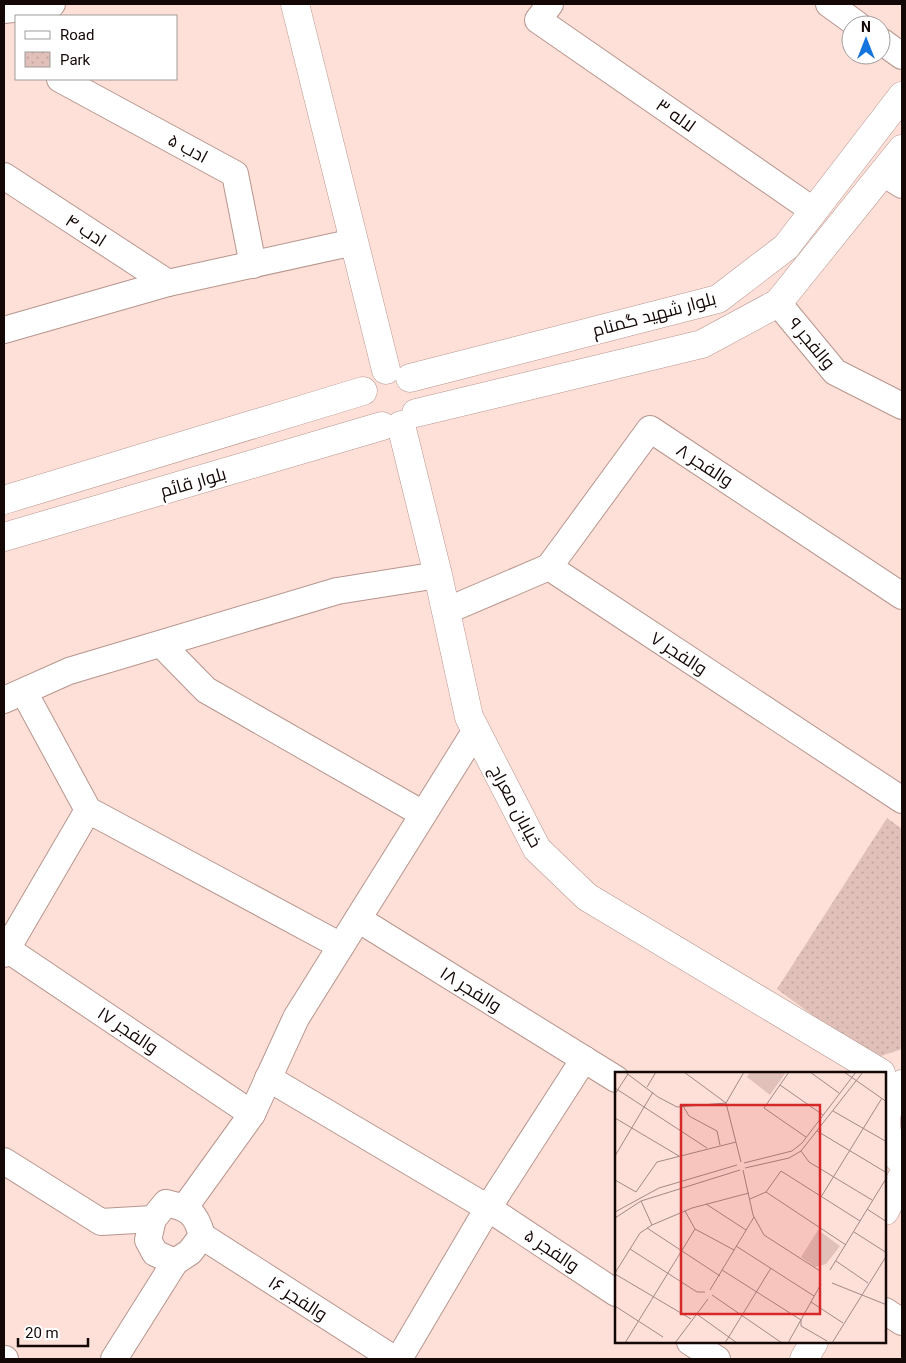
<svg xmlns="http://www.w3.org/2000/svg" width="906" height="1363" viewBox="0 0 906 1363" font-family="Roboto,Cairo,sans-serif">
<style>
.park{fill:url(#park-dots)}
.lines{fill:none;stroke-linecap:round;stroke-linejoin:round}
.street-casing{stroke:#b7958d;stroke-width:28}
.secondary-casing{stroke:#b7958d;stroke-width:29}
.street{stroke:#fff;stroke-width:26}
.secondary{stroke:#fff;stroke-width:28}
.labels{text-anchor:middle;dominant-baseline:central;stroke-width:4.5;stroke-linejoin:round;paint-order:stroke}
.street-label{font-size:18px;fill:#140806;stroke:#fff}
.inset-road{fill:none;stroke:#a08a85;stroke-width:1}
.view{fill:#d62828;fill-opacity:0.15;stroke:#d62828;stroke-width:2.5}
.inset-edge{fill:none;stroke:#140806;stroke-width:2.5}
</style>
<defs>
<pattern id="park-dots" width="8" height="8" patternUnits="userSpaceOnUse" patternTransform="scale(1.25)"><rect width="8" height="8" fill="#e1c0b9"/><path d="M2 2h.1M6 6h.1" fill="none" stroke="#c0a49e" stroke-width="1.8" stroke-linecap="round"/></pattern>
</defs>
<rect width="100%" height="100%" fill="#fee0d9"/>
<path class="park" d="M 887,818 L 902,829 L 902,1049 L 872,1059 L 777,989 Z"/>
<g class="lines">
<g class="street-casing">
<g id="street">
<path d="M 550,4 L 538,20 L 814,211"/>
<path d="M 829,4 L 858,25"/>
<path d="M 4,10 L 52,4"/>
<path d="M 881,41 L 902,56"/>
<path d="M 60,79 L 235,174 L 253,265"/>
<path d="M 883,173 L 902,185"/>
<path d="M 4,176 L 168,283"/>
<path d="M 778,303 L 835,372 L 902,406"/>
<path d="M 4,330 L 168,283 L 354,242"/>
<path d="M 549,567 L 650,429 L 902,596"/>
<path d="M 446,611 L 549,567 L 902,800"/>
<path d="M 161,644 L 206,690 L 423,814"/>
<path d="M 24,692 L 88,810 L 341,946"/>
<path d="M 4,700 L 69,671 L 337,591 L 438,575"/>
<path d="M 358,919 L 616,1079"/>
<path d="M 4,947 L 252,1114"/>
<path d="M 4,954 L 88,810"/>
<path d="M 268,1078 L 488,1208 L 616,1293"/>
<path d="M 4,1161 L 101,1222 L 153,1219"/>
<path d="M 166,1203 C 189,1208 196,1213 202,1236 L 190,1252 L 175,1262 L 155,1253 L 148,1240 L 153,1219 Z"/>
<path d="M 185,1207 L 252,1114 L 296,1018 L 476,730"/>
<path d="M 202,1236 L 394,1359"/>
<path d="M 885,1311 L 902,1322"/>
<path d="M 690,1342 L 717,1359"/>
<path d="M 4,1359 L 5,1359"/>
<path d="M 114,1359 L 175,1262"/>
<path d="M 399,1359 L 488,1208 L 584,1059"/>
</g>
</g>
<g class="secondary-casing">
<g id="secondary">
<path d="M 295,4 L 386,370"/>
<path d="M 410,378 L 718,299 L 786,247 L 902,96"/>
<path d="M 416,413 L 702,344 L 778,303 L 902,149"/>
<path d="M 401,425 L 438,575 L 469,717 L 537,849 L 587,897 L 881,1073"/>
<path d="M 4,500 L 363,391"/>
<path d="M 4,537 L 382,426"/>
<path d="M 902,1084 C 881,1106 881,1139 902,1162"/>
<path d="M 885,1211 L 902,1177"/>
<path d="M 804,1359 L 814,1342"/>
</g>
</g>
<use href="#street" class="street"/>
<use href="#secondary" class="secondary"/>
</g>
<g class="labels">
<g class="street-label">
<text transform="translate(676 115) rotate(35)">لاله ۳</text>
<text transform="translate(188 148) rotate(28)">ادب ۵</text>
<text transform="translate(86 230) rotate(33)">ادب ۴</text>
<text transform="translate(654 314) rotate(-15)">بلوار شهید گمنام</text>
<text transform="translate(812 343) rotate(50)">والفجر ۹</text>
<text transform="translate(705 465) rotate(33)">والفجر ۸</text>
<text transform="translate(193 482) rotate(-16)">بلوار قائم</text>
<text transform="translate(679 653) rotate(33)">والفجر ۷</text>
<text transform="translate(516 806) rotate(62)">خیابان معراج</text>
<text transform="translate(471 989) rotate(32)">والفجر ۱۸</text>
<text transform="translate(128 1030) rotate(34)">والفجر ۱۷</text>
<text transform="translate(552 1250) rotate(34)">والفجر ۵</text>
<text transform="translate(298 1298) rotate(33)">والفجر ۱۶</text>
</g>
</g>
<g transform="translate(615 1072)">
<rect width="271" height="271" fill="#fee0d9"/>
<path d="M 135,0 L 171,0 L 155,23 L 132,5 ZM 203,158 L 225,174 L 211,192 L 200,195 L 186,185 Z" fill="#e1c0b9"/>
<path class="inset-road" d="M 10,0 L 43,25 L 62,35 L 111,31M 69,0 L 111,31M 174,0 L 149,36 L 191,65M 195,0 L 224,21M 229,0 L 272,30M 165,13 L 208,43M 32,15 L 41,0M 0,16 L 92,76M 0,22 L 13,2M 68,34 L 74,44 L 102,59 L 105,73M 218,39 L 272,70M 0,46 L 64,84M 202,59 L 272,101M 186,79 L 194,90 L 257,128M 0,84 L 38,20M 126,90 L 111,31 L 129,0M 129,91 L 177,79 L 187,71 L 241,0M 130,96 L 174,86 L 186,79 L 248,0M 128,98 L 138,143 L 149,163 L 205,199M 0,108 L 21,120M 21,120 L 42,90 L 121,70M 151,120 L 166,99 L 245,149M 206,125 L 267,26M 135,127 L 151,120 L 231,173M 26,129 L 37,153M 91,132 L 131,158M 252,137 L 272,150M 70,139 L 80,157 L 119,178M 0,140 L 44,116 L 122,93M 0,146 L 26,129 L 125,98M 32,156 L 105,204M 239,160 L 272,181M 121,174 L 199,224M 15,177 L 82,220 L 90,220M 221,189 L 253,211M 107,198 L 186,248 L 186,254 L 212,269M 215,198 L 272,105M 0,201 L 25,161 L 37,153 L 77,136 L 134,121M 0,202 L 76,247M 217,211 L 272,233M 95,218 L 139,145M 97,223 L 167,271M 196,230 L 228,251M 0,234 L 48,265M 83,243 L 122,271M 10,271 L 80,157M 60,271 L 93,227M 110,271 L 156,196M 173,271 L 206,212M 217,271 L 272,183"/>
<path class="view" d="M 66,33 L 205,33 L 205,242 L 66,242 Z"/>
<rect width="271" height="271" class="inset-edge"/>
</g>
<rect width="906" height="1363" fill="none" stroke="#140806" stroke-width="10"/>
<rect x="15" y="15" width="162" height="65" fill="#ffffff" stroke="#a19c9b"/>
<rect x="25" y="31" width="25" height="8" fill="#ffffff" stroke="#a19c9b"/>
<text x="60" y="40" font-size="15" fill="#140806">Road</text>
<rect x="25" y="52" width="25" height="15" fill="url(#park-dots)" stroke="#a19c9b"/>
<text x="60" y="65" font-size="15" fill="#140806">Park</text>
<g transform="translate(866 40)"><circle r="24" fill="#ffffff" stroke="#a19c9b"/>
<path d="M0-4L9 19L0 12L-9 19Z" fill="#1474dd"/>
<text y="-8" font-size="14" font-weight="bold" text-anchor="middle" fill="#140806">N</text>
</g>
<path d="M18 1338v8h70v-8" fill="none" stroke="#140806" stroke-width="2.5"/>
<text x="25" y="1338" font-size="15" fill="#140806" stroke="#ffffff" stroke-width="4" paint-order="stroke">20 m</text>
</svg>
